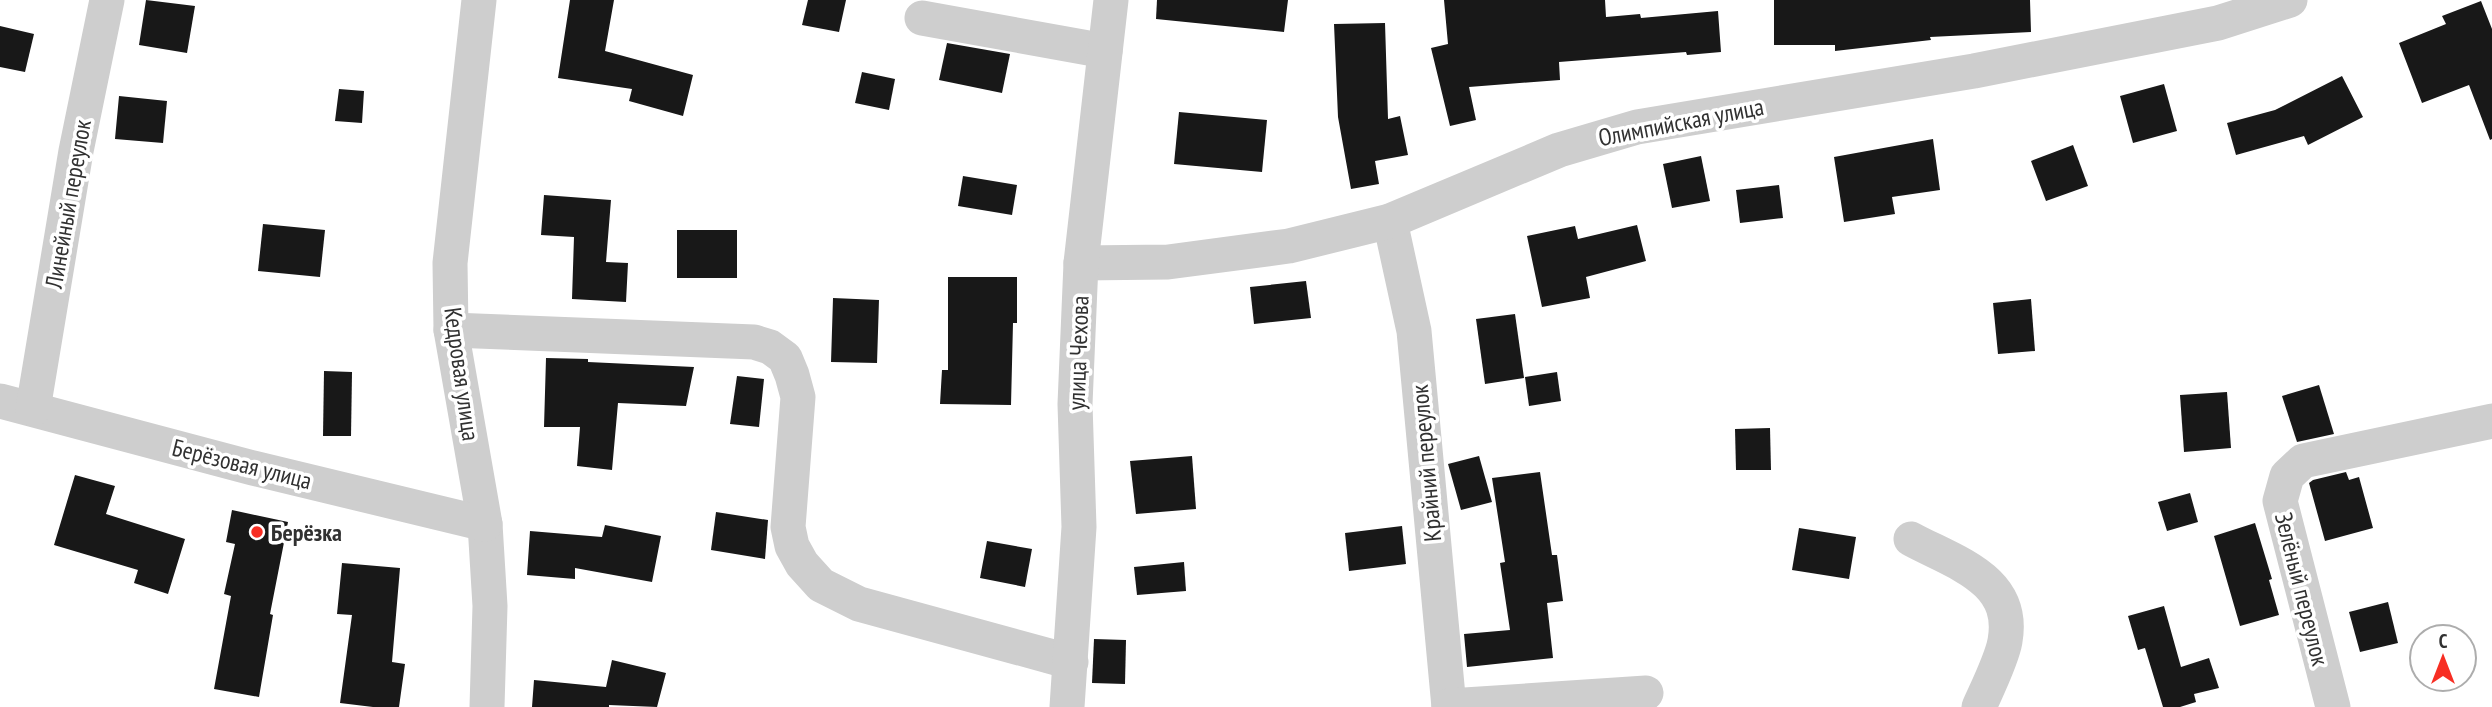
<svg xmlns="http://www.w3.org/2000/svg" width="2492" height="707" viewBox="0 0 2492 707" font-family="'PT Sans Narrow',sans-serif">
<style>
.building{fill:#181818}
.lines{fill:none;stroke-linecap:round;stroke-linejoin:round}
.minor{stroke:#cecece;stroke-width:35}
.poi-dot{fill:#f72e23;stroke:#fff;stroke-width:2.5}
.labels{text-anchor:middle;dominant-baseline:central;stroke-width:7;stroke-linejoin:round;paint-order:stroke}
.street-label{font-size:24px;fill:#313131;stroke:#fff}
.poi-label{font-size:24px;font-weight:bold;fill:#313131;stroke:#fff;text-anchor:start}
</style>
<rect width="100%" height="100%" fill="#fff"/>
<g class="building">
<path d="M 146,0 L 195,6 L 187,53 L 139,45 Z"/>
<path d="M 570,0 L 614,0 L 605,51 L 693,75 L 683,116 L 629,101 L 632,89 L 558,78 Z"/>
<path d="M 808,0 L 846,0 L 839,32 L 802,25 Z"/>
<path d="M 1157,0 L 1288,0 L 1284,32 L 1156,19 Z"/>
<path d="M 1444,0 L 1605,0 L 1606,17 L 1640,14 L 1641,18 L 1718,11 L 1721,52 L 1687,55 L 1686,52 L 1559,62 L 1560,80 L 1469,87 L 1476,120 L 1450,126 L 1431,48 L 1448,44 Z"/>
<path d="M 1774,0 L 2030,0 L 2031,32 L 1930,37 L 1931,40 L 1835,51 L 1835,45 L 1774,45 Z"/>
<path d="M 2481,1 L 2492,29 L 2492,139 L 2490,140 L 2469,85 L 2422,103 L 2399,43 L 2446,24 L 2442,16 Z"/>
<path d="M 1385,23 L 1388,119 L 1400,116 L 1408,155 L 1375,161 L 1379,184 L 1351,189 L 1338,117 L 1334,24 Z"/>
<path d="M 0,26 L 34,34 L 25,72 L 0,67 Z"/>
<path d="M 947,43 L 1010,54 L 1002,93 L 939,80 Z"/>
<path d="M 862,72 L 895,79 L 889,110 L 855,103 Z"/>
<path d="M 2342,76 L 2363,117 L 2308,145 L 2304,136 L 2236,155 L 2227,123 L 2275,110 Z"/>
<path d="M 2164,84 L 2177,131 L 2133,143 L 2120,96 Z"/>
<path d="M 339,89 L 364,91 L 362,123 L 335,121 Z"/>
<path d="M 119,96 L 167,101 L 163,143 L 115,139 Z"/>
<path d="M 1179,112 L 1267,120 L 1262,172 L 1174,164 Z"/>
<path d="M 1933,139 L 1940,190 L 1892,197 L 1895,214 L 1844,222 L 1834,157 Z"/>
<path d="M 2073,145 L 2088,186 L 2046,201 L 2031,161 Z"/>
<path d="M 1701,156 L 1710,201 L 1672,208 L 1663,164 Z"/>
<path d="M 963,176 L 1017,185 L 1012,215 L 958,206 Z"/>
<path d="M 1779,185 L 1783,218 L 1740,223 L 1736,190 Z"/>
<path d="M 544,195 L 611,200 L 606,262 L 628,263 L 626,302 L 572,299 L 574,237 L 541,235 Z"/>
<path d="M 263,224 L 325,230 L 320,277 L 258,271 Z"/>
<path d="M 1637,225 L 1646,261 L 1586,277 L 1590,298 L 1542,307 L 1527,236 L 1575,226 L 1578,239 Z"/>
<rect x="677" y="230" width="60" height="48"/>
<path d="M 948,277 L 1017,277 L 1017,323 L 1013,323 L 1011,405 L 940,404 L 942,370 L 948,370 Z"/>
<path d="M 1306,281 L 1311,318 L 1254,324 L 1250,287 Z"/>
<path d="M 833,298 L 879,300 L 877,363 L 831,362 Z"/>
<path d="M 2031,299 L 2035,351 L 1998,354 L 1993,303 Z"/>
<path d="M 1515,314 L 1524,378 L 1485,384 L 1476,319 Z"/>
<path d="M 546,358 L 588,359 L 588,362 L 694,367 L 686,406 L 618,403 L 612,470 L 577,466 L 580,427 L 544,427 Z"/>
<path d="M 324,371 L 352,372 L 351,436 L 323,436 Z"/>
<path d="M 1557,372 L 1561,401 L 1529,406 L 1525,377 Z"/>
<path d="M 737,376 L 764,379 L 759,427 L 730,424 Z"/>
<path d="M 2319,385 L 2334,434 L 2297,442 L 2282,396 Z"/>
<path d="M 2227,392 L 2231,448 L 2184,452 L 2180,395 Z"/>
<path d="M 1770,428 L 1771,470 L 1736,470 L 1735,429 Z"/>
<path d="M 1192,456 L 1196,509 L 1136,514 L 1130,461 Z"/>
<path d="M 1479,456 L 1492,502 L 1461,510 L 1448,464 Z"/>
<path d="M 1540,472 L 1552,555 L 1557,555 L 1563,601 L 1547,603 L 1553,658 L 1467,667 L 1464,634 L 1510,630 L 1500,563 L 1505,562 L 1492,478 Z"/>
<path d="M 2346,472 L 2349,480 L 2359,477 L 2373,528 L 2325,541 L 2309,483 L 2313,480 Z"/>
<path d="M 75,475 L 115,486 L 106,514 L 185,539 L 168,594 L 134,583 L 138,570 L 54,545 Z"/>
<path d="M 2190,493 L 2198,522 L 2167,531 L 2158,502 Z"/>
<path d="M 232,510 L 288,522 L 270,614 L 273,615 L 259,697 L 214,689 L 231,596 L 224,594 L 235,544 L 226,542 Z"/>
<path d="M 716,512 L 768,520 L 765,559 L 711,550 Z"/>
<path d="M 2255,523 L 2272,579 L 2269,580 L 2279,615 L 2240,626 L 2214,536 Z"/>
<path d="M 605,525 L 661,536 L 652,582 L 575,568 L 575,579 L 527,575 L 530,531 L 602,537 Z"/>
<path d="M 1402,526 L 1406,564 L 1349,571 L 1345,533 Z"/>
<path d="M 1799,528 L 1856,537 L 1849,579 L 1792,570 Z"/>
<path d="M 987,541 L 1032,549 L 1025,587 L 980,578 Z"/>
<path d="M 1184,562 L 1186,591 L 1137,595 L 1134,567 Z"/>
<path d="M 342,563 L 400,568 L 392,662 L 405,664 L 399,707 L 373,707 L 340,703 L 352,615 L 337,614 Z"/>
<path d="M 2388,602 L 2398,643 L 2360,652 L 2349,612 Z"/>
<path d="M 2164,606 L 2181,667 L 2209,658 L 2219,688 L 2194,694 L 2196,702 L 2180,707 L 2163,707 L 2145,648 L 2138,650 L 2128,616 Z"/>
<path d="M 1094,639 L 1126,640 L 1125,684 L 1092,683 Z"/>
<path d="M 612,660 L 666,673 L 657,707 L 609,705 L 609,707 L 532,707 L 534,680 L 606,687 Z"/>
</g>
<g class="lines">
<g class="minor">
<path d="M 479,0 L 450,263 L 451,330 L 485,524 L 490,606 L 487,707"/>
<path d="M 922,18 L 1105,51"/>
<path d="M 1390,221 L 1414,331 L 1449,707"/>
<path d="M 1081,263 L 1168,262 L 1289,246 L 1390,221 L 1559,150 L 1637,127 L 1974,71 L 2218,23 L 2290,0"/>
<path d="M 451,330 L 754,342 L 770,347 L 785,358 L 792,375 L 798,397 L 788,527 L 792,546 L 802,564 L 821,585 L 859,604 L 1071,662"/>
<path d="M 0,401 L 253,468 L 485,524"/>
<path d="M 33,409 L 76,151 L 107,0"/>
<path d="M 1911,539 C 1955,563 2016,579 2005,641 C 2002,659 1987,689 1979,707"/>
<path d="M 1449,706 L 1646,693"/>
<path d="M 1067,707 L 1079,527 L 1075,404 L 1081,263 L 1111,0"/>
<path d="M 2333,707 L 2280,501 L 2287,476 L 2303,461 L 2492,421"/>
</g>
</g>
<circle class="poi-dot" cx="257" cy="532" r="7"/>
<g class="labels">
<g class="street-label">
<text transform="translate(1681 122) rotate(-11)">Олимпийская улица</text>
<text transform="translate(68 204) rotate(-80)">Линейный переулок</text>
<text transform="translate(1078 353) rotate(-88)">улица Чехова</text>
<text transform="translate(462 374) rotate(82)">Кедровая улица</text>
<text transform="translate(1426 463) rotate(-95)">Крайний переулок</text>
<text transform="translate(242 464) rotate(14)">Берёзовая улица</text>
<text transform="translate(2302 589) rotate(76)">Зелёный переулок</text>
</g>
<g class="poi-label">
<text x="271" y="532">Берёзка</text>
</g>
</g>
<g transform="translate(2443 658)"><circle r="33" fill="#ffffff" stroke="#adadad" stroke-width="2"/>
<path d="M0-5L12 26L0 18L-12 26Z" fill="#f72e23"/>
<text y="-10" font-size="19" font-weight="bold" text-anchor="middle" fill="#313131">С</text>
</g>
</svg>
